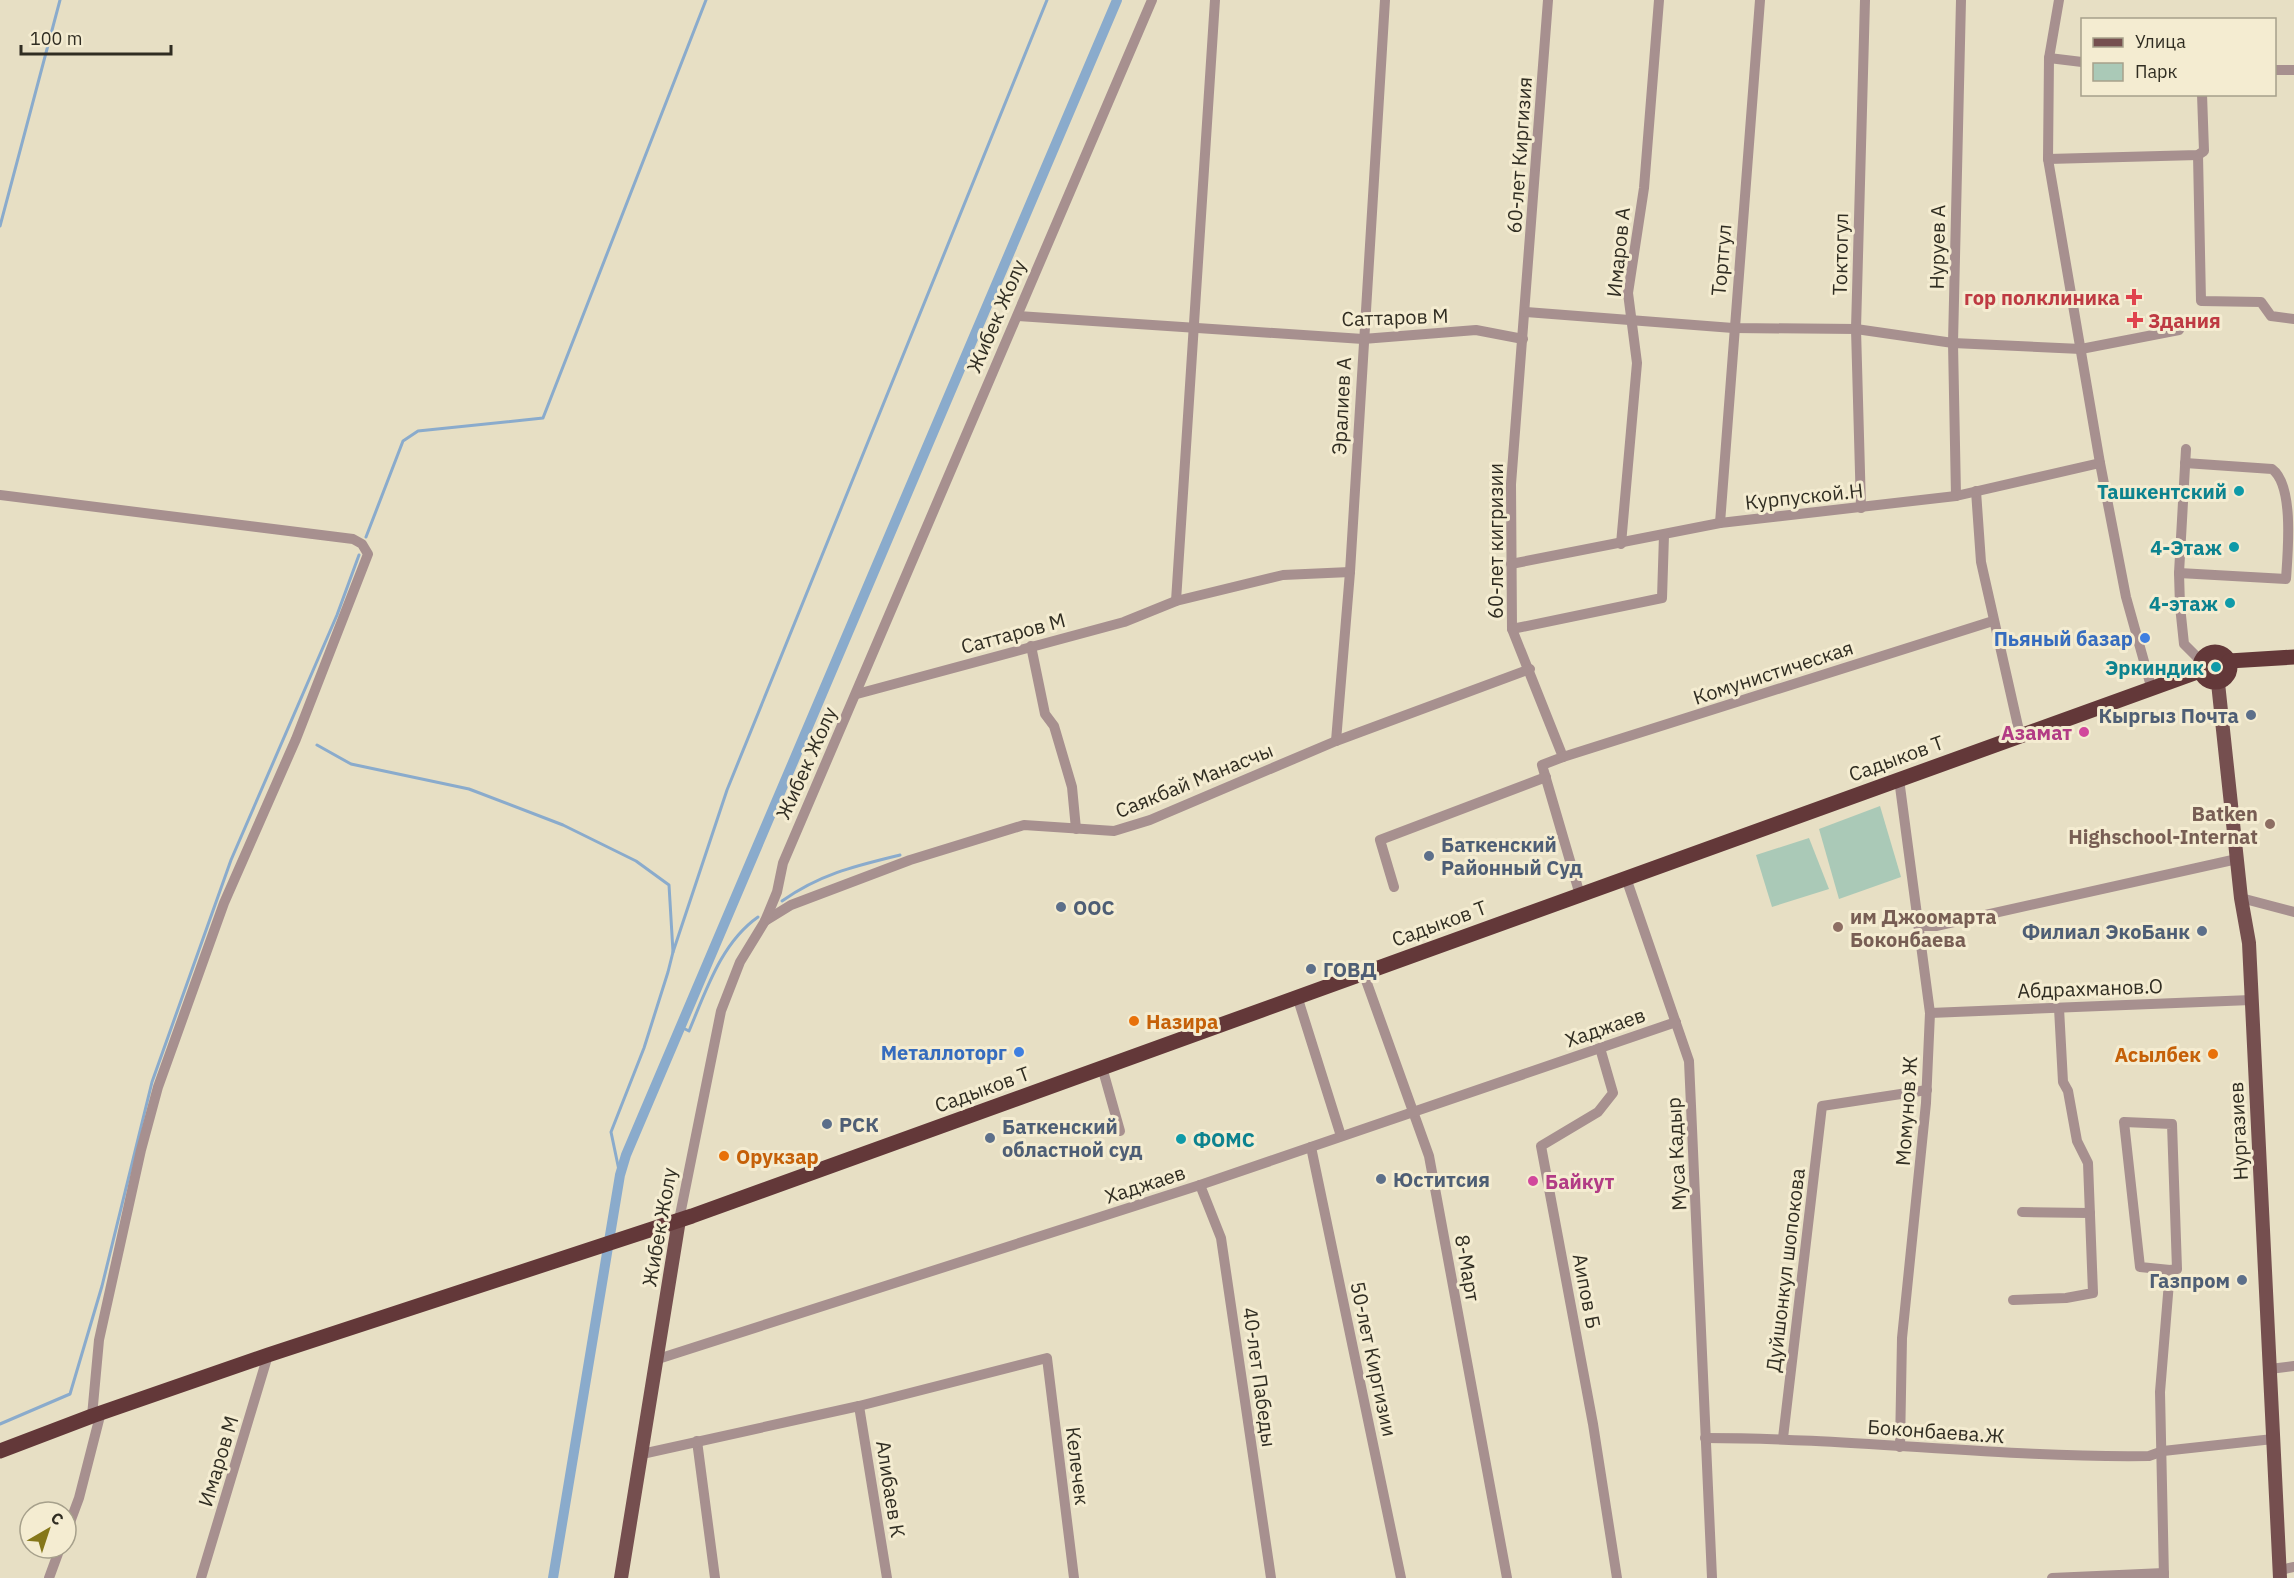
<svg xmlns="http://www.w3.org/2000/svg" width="2294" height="1578" viewBox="0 0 2294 1578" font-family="'IBM Plex Sans',sans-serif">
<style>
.green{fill:#aac9b7}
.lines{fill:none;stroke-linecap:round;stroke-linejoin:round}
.stream{stroke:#8aabcc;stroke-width:3}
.canal{stroke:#8aabcc;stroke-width:10}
.minor{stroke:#a7908f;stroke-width:10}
.major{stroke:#754f4f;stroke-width:14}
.highway{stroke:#633839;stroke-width:15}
.health-dot{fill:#e0444e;stroke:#f4ecd1;stroke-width:2}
.culture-dot{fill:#0f9aa8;stroke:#f4ecd1;stroke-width:2}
.shop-dot{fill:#3f7fe0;stroke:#f4ecd1;stroke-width:2}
.service-dot{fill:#5c6f8a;stroke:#f4ecd1;stroke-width:2}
.hotel-dot{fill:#d1479c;stroke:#f4ecd1;stroke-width:2}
.education-dot{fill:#8d6e63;stroke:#f4ecd1;stroke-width:2}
.food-dot{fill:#e8710a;stroke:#f4ecd1;stroke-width:2}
.labels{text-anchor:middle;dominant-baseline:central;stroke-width:6;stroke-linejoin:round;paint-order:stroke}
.street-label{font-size:20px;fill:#302d22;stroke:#f4ecd1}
.health-label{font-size:20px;font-weight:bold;fill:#be3a42;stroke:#f4ecd1;text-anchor:end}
.culture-label{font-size:20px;font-weight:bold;fill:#0d838f;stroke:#f4ecd1;text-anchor:end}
.shop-label{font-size:20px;font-weight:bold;fill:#366cbe;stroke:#f4ecd1;text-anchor:end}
.service-label{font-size:20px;font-weight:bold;fill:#4e5e75;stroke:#f4ecd1;text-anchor:start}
.hotel-label{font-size:20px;font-weight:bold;fill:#b23c85;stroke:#f4ecd1;text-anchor:end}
.education-label{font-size:20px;font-weight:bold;fill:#785e54;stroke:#f4ecd1;text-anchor:end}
.food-label{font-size:20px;font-weight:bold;fill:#c56008;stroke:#f4ecd1;text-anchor:start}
</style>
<rect width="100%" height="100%" fill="#e7dfc4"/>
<g class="green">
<path d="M 1880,806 L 1901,877 L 1839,899 L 1819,829 Z"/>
<path d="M 1809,838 L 1829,889 L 1772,907 L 1756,855 Z"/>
</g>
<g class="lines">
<g class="stream">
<path d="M 0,226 L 60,0"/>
<path d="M 366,537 L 403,441 L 418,431 L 543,418 L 706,0"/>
<path d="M 317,745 L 351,764 L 469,789 L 563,825 L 636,861 L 669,885 L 673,952 L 668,972 L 644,1048 L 611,1132 L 620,1175"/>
<path d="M 782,901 C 820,874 855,866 900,855"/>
<path d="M 673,952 L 727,790 L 1047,0"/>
<path d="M 681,1027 L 689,1031 C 706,991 721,943 758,917"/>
<path d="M 0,1424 L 70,1394 L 102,1286 L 152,1082 L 231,860 L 337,615 L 359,555"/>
</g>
<path class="canal" d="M 553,1578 L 620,1175 L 626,1155 L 1117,0"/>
<g class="minor">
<path d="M 1548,0 L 1511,484 L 1512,629 L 1563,757 L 1542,765 L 1580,895"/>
<path d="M 2059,0 L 2049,58 L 2048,159 L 2100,463 L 2126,597 L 2152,690"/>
<path d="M 2049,58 L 2082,62"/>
<path d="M 2274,70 L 2294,70"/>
<path d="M 2198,155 L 2201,301 L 2261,302 L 2271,316 L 2294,319"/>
<path d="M 2048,159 L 2198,155 L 2204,151 L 2202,94"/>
<path d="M 1526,312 L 1733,328 L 1856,329 L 1953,343 L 2081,349 L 2179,330"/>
<path d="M 1018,316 L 1363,339 L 1476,330 L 1523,339"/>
<path d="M 2186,449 L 2179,573 L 2180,606 L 2184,644 L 2201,661"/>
<path d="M 1976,491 L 1981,562 L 2020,735"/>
<path d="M 0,495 L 353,539 L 362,544 L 368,554 L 296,739 L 224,903 L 158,1087 L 141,1150 L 99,1340 L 92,1416"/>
<path d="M 1956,496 L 1953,343 L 1961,0"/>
<path d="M 1861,508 L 1856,329 L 1865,0"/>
<path d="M 1720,523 L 1760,0"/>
<path d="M 1621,544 L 1637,363 L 1628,293 L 1644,188 L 1659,0"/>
<path d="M 1511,564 L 1720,523 L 1956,496 L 2100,463"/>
<path d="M 2179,573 L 2286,579 C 2288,550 2294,485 2272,469 L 2185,463"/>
<path d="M 1176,601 L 1215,0"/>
<path d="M 1512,629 L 1662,598 L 1664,535"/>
<path d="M 1031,646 L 1045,714 L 1054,726 L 1072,787 L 1076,829"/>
<path d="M 857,694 L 1124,622 L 1176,601 L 1283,575 L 1350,572"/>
<path d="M 1336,741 L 1350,572 L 1385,0"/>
<path d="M 1563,757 L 1993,621"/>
<path d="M 1899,779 L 1930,1013 L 1926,1103 L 1902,1338 L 1900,1447"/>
<path d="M 1626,878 L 1689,1061 L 1712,1578"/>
<path d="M 1394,887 L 1380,840 L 1546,777"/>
<path d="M 2241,898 L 2294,912"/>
<path d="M 765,921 L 791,905 L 910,860 L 1024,825 L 1114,831 L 1150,820 L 1336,741 L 1530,669"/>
<path d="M 1919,926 L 1936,926 L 2237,859"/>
<path d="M 1363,972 L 1429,1156 L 1507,1578"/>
<path d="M 1297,996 L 1341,1136"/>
<path d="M 1930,1013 L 2251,1000"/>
<path d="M 1600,1048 L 1613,1093 L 1598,1112 L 1541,1146 L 1593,1424 L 1617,1578"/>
<path d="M 1102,1067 L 1120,1131"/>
<path d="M 1311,1147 L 1401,1578"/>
<path d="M 1200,1185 L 1221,1238 L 1271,1578"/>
<path d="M 2022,1212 L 2090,1213"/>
<path d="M 679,1220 L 721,1011 L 740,962 L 765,921 L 777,892 L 783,863 L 1152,0"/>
<path d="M 2013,1300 L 2066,1298 L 2093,1293 L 2088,1163 L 2077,1141 L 2068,1091 L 2063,1082 L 2059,1008"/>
<path d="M 658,1359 L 1200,1185 L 1676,1022"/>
<path d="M 2270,1369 L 2294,1366"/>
<path d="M 859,1406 L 887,1578"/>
<path d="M 1705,1438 C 1854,1438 2001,1458 2149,1456 L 2163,1451 L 2273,1439"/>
<path d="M 1783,1438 L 1822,1106 L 1927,1090"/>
<path d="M 697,1441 L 715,1578"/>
<path d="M 642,1454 L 859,1406 L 1047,1358 L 1074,1578"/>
<path d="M 66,1533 L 79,1498 L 101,1412"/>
<path d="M 2280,1570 L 2294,1567"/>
<path d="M 49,1578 L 60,1548"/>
<path d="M 201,1578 L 268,1355"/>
<path d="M 2052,1578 L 2164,1573"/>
<path d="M 2164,1578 L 2160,1392 L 2170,1270 L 2140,1267 L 2124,1122 L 2172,1124 L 2177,1269 L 2170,1270"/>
</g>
<g class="major">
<path d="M 2218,683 L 2241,898 L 2249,943 L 2280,1578"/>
<path d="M 621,1578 L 679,1220"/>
</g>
<g class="highway">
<circle cx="2215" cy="667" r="15"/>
<path d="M 2229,661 L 2294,657"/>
<path d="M 0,1451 L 92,1416 L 268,1355 L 692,1216 L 2200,671"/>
</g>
</g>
<g class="health-dot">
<path d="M2131 288h6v6h6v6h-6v6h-6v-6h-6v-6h6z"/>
<path d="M2132 311h6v6h6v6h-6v6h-6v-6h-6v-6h6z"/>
</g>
<g class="culture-dot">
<circle cx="2239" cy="491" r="6"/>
<circle cx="2234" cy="547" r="6"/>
<circle cx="2230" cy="603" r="6"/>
<circle cx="2216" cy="667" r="6"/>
<circle cx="1181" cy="1139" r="6"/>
</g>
<g class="shop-dot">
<circle cx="2145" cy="638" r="6"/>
<circle cx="1019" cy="1052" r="6"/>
</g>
<g class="service-dot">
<circle cx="2251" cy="715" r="6"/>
<circle cx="1429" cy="856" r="6"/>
<circle cx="1061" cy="907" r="6"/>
<circle cx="2202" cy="931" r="6"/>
<circle cx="1311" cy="969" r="6"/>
<circle cx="827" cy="1124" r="6"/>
<circle cx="990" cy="1138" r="6"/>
<circle cx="1381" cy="1179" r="6"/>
<circle cx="2242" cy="1280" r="6"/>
</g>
<g class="hotel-dot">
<circle cx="2084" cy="732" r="6"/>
<circle cx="1533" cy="1181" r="6"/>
</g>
<g class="education-dot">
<circle cx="2270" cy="824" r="6"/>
<circle cx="1838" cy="927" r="6"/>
</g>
<g class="food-dot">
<circle cx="1134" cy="1021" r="6"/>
<circle cx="2213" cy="1054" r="6"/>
<circle cx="724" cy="1156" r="6"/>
</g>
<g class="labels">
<g class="street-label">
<text transform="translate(1519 155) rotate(-86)">60-лет Киргизия</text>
<text transform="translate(1937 247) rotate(-89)">Нуруев А</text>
<text transform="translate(1618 252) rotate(-84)">Имаров А</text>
<text transform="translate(1840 254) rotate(-89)">Токтогул</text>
<text transform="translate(1721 260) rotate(-85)">Тортгул</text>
<text transform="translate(996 316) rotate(-67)">Жибек Жолу</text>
<text transform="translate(1395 317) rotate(-2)">Саттаров М</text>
<text transform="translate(1341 406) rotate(-87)">Эралиев А</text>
<text transform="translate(1804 496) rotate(-6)">Курпуской.Н</text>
<text transform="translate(1495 541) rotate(-90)">60-лет кигризии</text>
<text transform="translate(1013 633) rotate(-15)">Саттаров М</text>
<text transform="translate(1773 672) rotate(-18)">Комунистическая</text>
<text transform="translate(1896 758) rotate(-20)">Садыков Т</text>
<text transform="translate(806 763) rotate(-66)">Жибек Жолу</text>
<text transform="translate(1194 780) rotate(-22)">Саякбай Манасчы</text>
<text transform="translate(1439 923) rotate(-20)">Садыков Т</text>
<text transform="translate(2090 988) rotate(-2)">Абдрахманов.О</text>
<text transform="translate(1605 1027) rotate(-19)">Хаджаев</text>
<text transform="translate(982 1089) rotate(-20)">Садыков Т</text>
<text transform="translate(1906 1111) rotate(-86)">Момунов Ж</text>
<text transform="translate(2238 1131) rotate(-93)">Нургазиев</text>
<text transform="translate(1676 1154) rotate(-93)">Муса Кадыр</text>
<text transform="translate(1145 1184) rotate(-18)">Хаджаев</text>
<text transform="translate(659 1227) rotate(-80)">Жибек Жолу</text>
<text transform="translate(1468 1268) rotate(80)">8-Март</text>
<text transform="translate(1785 1270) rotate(-83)">Дуйшонкул шопокова</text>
<text transform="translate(1587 1291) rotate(79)">Аипов Б</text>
<text transform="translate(1374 1359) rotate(78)">50-лет Киргизии</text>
<text transform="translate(1260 1377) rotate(82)">40-лет Пабеды</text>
<text transform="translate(1936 1431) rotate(4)">Боконбаева.Ж</text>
<text transform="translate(218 1461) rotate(-73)">Имаров М</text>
<text transform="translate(1078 1466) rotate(83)">Келечек</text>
<text transform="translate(891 1489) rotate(81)">Алибаев К</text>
</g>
<g class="health-label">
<text x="2120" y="297">гор полклиника</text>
<text x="2148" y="320" text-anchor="start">Здания</text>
</g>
<g class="culture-label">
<text x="2227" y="491">Ташкентский</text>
<text x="2222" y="547">4-Этаж</text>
<text x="2218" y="603">4-этаж</text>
<text x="2204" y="667">Эркиндик</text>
<text x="1193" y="1139" text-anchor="start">ФОМС</text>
</g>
<g class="shop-label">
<text x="2133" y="638">Пьяный базар</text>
<text x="1007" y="1052">Металлоторг</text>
</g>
<g class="service-label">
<text x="2239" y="715" text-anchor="end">Кыргыз Почта</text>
<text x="1441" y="844">Баткенский<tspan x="1441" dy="23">Районный Суд</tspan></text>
<text x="1073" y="907">ООС</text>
<text x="2190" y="931" text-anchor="end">Филиал ЭкоБанк</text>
<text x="1323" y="969">ГОВД</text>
<text x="839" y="1124">РСК</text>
<text x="1002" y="1126">Баткенский<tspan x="1002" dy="23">областной суд</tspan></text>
<text x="1393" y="1179">Юститсия</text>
<text x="2230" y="1280" text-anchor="end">Газпром</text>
</g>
<g class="hotel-label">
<text x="2072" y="732">Азамат</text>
<text x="1545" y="1181" text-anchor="start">Байкут</text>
</g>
<g class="education-label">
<text x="2258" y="813">Batken<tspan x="2258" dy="23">Highschool-Internat</tspan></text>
<text x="1850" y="916" text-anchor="start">им Джоомарта<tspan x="1850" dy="23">Боконбаева</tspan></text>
</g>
<g class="food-label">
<text x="1146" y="1021">Назира</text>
<text x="2201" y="1054" text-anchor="end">Асылбек</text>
<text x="736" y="1156">Орукзар</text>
</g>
</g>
<rect x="2081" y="18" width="195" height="78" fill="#f4ecd1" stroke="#a6a08b" stroke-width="1.5"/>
<rect x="2093" y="38" width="30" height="9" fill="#754f4f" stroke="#a6a08b" stroke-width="1.5"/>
<text x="2135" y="48" font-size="18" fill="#302d22">Улица</text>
<rect x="2093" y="63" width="30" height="18" fill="#aac9b7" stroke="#a6a08b" stroke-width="1.5"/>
<text x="2135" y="78" font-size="18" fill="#302d22">Парк</text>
<g transform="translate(48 1530) rotate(39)"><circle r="28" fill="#f4ecd1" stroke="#a6a08b" stroke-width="1.5"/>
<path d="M0-4.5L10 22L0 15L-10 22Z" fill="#85771a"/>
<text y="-9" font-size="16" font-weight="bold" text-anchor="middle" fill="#302d22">С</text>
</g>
<path d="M21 45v9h150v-9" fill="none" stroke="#302d22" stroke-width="3"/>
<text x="30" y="45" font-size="18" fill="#302d22" stroke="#f4ecd1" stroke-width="4.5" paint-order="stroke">100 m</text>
</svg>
